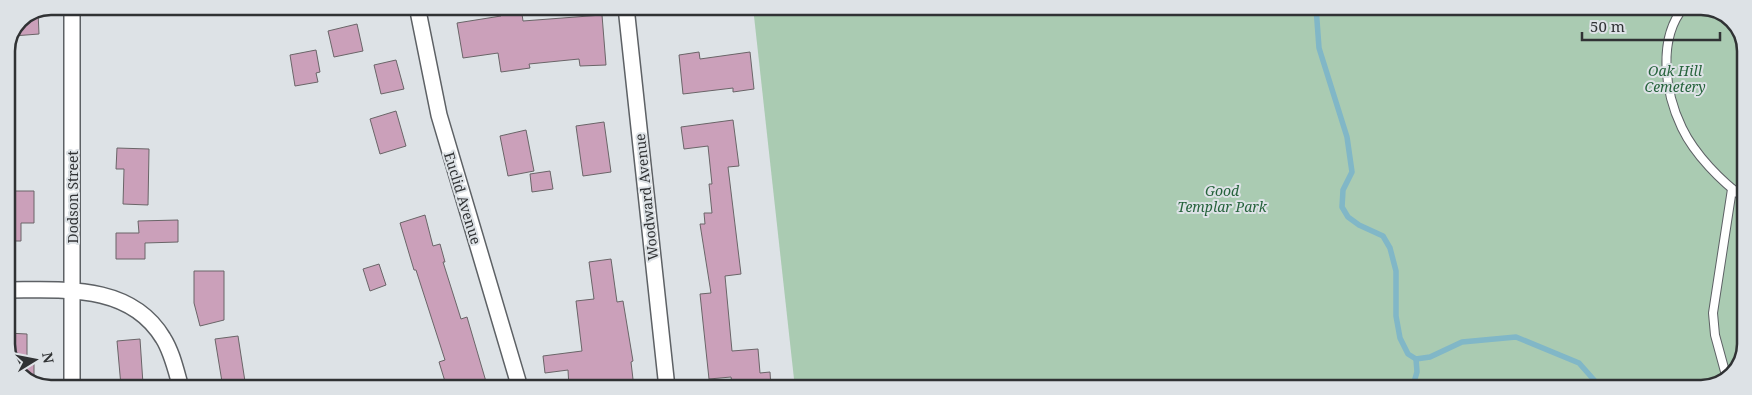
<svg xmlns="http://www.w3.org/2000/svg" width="1752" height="395" viewBox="0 0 1752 395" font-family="'Noto Serif',serif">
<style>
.green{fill:#aacbb2}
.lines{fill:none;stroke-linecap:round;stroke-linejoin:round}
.stream{stroke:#81b7c7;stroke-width:5.5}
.building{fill:#cba0ba;stroke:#6a6568}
.service-casing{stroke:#5d6165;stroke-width:10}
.minor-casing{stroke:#5d6165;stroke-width:18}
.service{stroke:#fff;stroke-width:8}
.minor{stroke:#fff;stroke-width:15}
.labels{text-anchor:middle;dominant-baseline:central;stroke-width:4;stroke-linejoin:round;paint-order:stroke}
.park-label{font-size:14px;font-style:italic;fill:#26633c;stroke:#dde2e6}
.street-label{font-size:14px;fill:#303234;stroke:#dde2e6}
.rim{fill:none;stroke:#303234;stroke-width:2.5}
</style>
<rect width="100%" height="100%" fill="#dde2e6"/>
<path class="green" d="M 753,7 L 1710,7 L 1734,21 L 1745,46 L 1745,353 L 1730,378 L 1701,389 L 795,388 Z"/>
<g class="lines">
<g class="stream">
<path d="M 1316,7 L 1319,48 L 1347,137 L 1352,172 L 1343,190 L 1342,207 L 1348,217 L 1359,225 L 1383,236 L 1390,248 L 1396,271 L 1396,316 L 1400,338 L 1408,354 L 1416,359 L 1430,357 L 1462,342 L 1516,337 L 1579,363 L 1602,389"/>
<path d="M 1412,389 L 1417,372 L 1416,359"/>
</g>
</g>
<g class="building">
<path d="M 500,6 L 521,7 L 523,21 L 602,15 L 606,65 L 580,66 L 579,59 L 529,64 L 530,68 L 501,72 L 498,53 L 463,58 L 457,23 L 501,16 Z"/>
<path d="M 38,12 L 39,34 L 13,36 L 20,19 Z"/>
<path d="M 357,24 L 363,51 L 334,57 L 328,31 Z"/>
<path d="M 316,50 L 320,72 L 316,73 L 318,82 L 295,86 L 290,55 Z"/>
<path d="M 699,52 L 700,59 L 750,52 L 754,89 L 733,92 L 733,88 L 683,94 L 679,55 Z"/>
<path d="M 396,60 L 404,89 L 381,94 L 374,65 Z"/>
<path d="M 396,111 L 406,146 L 380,154 L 370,119 Z"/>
<path d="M 733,120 L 739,166 L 728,167 L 741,274 L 725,276 L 732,351 L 758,349 L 760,373 L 770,372 L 771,388 L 733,388 L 731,377 L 709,379 L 700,294 L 711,293 L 700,224 L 705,224 L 704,213 L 712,213 L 709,184 L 712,184 L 708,146 L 684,149 L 681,127 Z"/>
<path d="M 604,122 L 611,172 L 583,176 L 576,126 Z"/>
<path d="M 526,130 L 534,171 L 508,176 L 500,136 Z"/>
<path d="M 117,148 L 149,149 L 148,205 L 123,204 L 124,169 L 116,169 Z"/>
<path d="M 550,171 L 553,189 L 532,192 L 530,174 Z"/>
<path d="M 6,191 L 34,191 L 34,223 L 21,223 L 21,241 L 6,241 Z"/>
<path d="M 425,215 L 433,246 L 440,244 L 445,262 L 443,262 L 461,319 L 467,317 L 487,385 L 476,388 L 462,388 L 461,384 L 447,388 L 439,362 L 445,360 L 416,270 L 414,270 L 400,223 Z"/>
<path d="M 178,220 L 178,242 L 145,243 L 145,259 L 116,259 L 116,233 L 139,233 L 138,221 Z"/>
<path d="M 611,259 L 617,302 L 623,301 L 633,361 L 631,362 L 634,388 L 569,388 L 568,370 L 545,373 L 543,356 L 582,351 L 576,301 L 594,299 L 589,262 Z"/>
<path d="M 379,264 L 386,285 L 370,291 L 363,269 Z"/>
<path d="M 194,271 L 224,271 L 224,320 L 200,326 L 194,303 Z"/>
<path d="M 7,333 L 27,334 L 27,357 L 34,357 L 34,376 L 27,376 L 27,379 L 18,374 L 7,349 Z"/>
<path d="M 238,336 L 246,388 L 223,388 L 215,339 Z"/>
<path d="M 140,339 L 143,384 L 121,386 L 117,341 Z"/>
</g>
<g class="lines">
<g class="service-casing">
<g id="service">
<path d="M 1684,7 C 1657,39 1665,93 1682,128 C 1695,155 1721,181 1745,199"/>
<path d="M 1727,379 L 1715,335 L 1713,313 L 1732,189"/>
</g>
</g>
<g class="minor-casing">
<g id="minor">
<path d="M 417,6 L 439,115 L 520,388"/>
<path d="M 626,7 L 667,388"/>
<path d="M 7,290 C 62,290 130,283 163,338 C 172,352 176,371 181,388"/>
<path d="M 72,388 L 72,6"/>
</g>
</g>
<use href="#service" class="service"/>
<use href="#minor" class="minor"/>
</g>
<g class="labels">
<g class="park-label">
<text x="1675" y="70">Oak Hill<tspan x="1675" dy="16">Cemetery</tspan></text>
<text x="1222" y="190">Good<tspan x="1222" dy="16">Templar Park</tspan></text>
</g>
<g class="street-label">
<text transform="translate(72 197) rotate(-90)">Dodson Street</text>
<text transform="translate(646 197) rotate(-96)">Woodward Avenue</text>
<text transform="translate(463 198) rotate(73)">Euclid Avenue</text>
</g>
</g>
<path d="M0 0H1752V395H0ZM51 15H1701A36 36 0 0 1 1737 51V344A36 36 0 0 1 1701 380H51A36 36 0 0 1 15 344V51A36 36 0 0 1 51 15Z" fill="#dde2e6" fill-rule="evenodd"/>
<path class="rim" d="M51 15H1701A36 36 0 0 1 1737 51V344A36 36 0 0 1 1701 380H51A36 36 0 0 1 15 344V51A36 36 0 0 1 51 15Z"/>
<g transform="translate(35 360) rotate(80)" stroke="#dde2e6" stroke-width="4" paint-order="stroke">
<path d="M0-4L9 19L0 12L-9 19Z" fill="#303234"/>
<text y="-8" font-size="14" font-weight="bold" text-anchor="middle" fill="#303234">N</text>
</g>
<path d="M1582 32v8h138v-8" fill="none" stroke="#303234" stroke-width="2.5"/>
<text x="1590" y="32" font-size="15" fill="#303234" stroke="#dde2e6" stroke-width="4" paint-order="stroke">50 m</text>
</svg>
